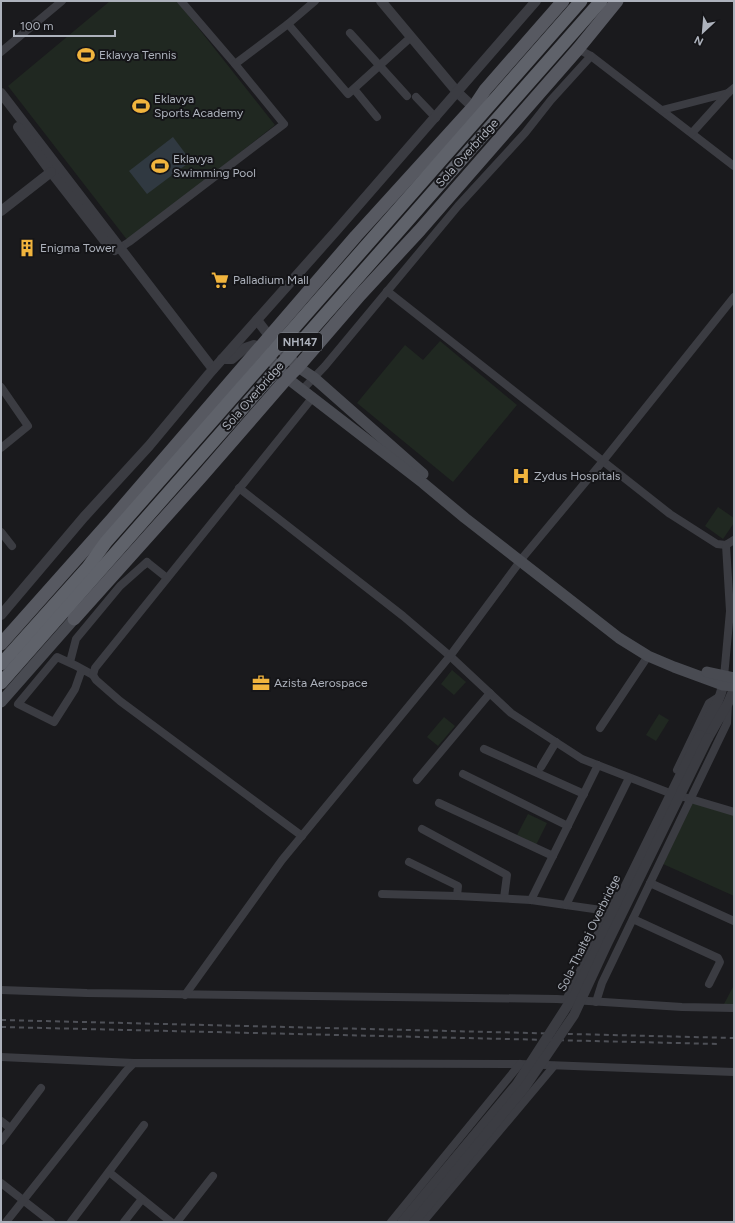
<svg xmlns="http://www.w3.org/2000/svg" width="735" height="1223" viewBox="0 0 735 1223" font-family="Figtree,sans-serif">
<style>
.green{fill:#202821}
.water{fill:#303941}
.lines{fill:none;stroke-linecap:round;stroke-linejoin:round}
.minor{stroke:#3b3c42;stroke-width:8}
.tertiary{stroke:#3b3c42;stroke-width:10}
.secondary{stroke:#494b52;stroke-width:11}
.primary{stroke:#575961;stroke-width:13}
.rail{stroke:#4e5057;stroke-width:2;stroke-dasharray:5 4;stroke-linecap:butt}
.tertiary-bridge{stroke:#3b3c42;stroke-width:10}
.trunk-bridge{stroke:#5f626a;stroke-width:13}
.labels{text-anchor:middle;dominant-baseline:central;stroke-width:4;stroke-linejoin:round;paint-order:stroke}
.shield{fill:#151518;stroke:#7f838b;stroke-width:1}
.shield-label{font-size:11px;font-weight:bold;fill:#adb2bc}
.poi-label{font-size:12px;fill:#adb2bc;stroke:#151518;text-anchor:start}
.street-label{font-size:12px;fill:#adb2bc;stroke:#151518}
</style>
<rect width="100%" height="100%" fill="#1a1a1d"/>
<g class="green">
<path d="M 110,1 L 177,1 L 275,125 L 128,241 L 8,86 Z"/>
<path d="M 440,341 L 517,405 L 453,482 L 357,403 L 405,345 L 423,360 Z"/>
<path d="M 718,507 L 734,518 L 734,523 L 723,539 L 705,526 Z"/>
<path d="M 452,670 L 466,682 L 454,695 L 441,684 Z"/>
<path d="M 659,714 L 669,720 L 656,741 L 646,735 Z"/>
<path d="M 444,717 L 455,726 L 438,746 L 427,737 Z"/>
<path d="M 693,802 L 734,814 L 734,896 L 663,864 Z"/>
<path d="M 528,814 L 547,823 L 536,845 L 517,835 Z"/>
<path d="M 734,985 L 734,1004 L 724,1004 Z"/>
</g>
<path class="water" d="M 173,137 L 191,161 L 147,194 L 129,171 Z"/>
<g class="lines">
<g class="minor">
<path d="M 181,1 L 235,64"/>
<path d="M 288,24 L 348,94 L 411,37"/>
<path d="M 350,33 L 407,96"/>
<path d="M 578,49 L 591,56 L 734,166"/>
<path d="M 1,52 L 62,1"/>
<path d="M 354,89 L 377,117"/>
<path d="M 416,97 L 436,118"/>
<path d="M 662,110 L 728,93"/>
<path d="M 692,133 L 728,93 L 734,88"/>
<path d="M 115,251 L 129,242 L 284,124 L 235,64 L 288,24 L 315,1"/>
<path d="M 387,291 L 670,514 L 717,544 L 726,545 L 734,540"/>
<path d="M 1,387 L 28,426 L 1,448"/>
<path d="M 303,389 L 325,366 L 458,206 L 525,133 L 551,100 L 591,56"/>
<path d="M 239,488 L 403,616 L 450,656 L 511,713 L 582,759 L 667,792 L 734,812"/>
<path d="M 1,532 L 12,546"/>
<path d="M 144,565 L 147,562 L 167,578"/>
<path d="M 70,662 L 76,639 L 120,586 L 147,562"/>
<path d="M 82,669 L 75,689 L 54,722 L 18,704 L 57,657 C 69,662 81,668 93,675"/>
<path d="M 724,677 L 730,611 L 726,545"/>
<path d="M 600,728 L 648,656"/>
<path d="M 484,749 L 584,794"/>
<path d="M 541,767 L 556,742"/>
<path d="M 677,770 L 709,703 L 720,696"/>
<path d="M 463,774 L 568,826"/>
<path d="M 417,780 L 490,693"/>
<path d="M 439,803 L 553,856"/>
<path d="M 422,829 L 507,875 L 504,898"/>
<path d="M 302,836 L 120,701 L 96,680 L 93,675 L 95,668 L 313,397"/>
<path d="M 409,862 L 458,886 L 457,896 L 531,900 L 608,911"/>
<path d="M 650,883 L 734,921"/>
<path d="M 382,894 L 457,896"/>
<path d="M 531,900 L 598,765"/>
<path d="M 566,905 L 629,778"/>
<path d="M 633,919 L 718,958 L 720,962 L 709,984"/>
<path d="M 1,990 L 87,993 L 557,999 L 682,1007 L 734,1008"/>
<path d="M 185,995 L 282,860 L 450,656 L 524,556 L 603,461 L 734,297"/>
<path d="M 566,1000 L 616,896"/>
<path d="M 596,1002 L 602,983 L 727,723 L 728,703"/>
<path d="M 1,1057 L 134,1063"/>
<path d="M 1,1121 L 10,1128"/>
<path d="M 1,1141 L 41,1088"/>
<path d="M 109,1172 L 171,1222"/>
<path d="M 1,1183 L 51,1222"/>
<path d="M 6,1222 L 126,1071 L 134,1063 L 520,1064 L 734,1072"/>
<path d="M 71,1222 L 144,1125"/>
<path d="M 124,1222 L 142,1199"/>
<path d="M 177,1222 L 213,1176"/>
<path d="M 391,1222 L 520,1064"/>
<path d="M 423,1222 L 554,1066"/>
</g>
<g class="tertiary">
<path d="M 381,1 L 458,93 L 473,107"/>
<path d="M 1,93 L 213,369"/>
<path d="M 18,127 L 51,172 L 111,249"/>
<path d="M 1,211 L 51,172"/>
<path d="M 257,320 L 270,337"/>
<path d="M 222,359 L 232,359 L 245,348 L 254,345 L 260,348"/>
<path d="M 1,615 L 84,517 L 149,446 L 209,374 L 336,231 L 536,1"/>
<path d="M 700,735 C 709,717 723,698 724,678"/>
<path d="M 708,738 L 728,703 L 734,689"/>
</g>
<g class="secondary">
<path d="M 273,340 L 298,367 L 313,377 L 423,474"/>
<path d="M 263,351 L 287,378 L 423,483 L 465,518 L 619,638 L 648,656 L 674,667 L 723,685 L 734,686"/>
<path d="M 707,672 L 734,678"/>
<path d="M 1,702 L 74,619"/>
</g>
<g class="primary">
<path d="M 74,619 L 202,476 L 287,378 L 298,367 L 360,295 L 420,230 L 578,49 L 617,1"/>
<path d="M 1,644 L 113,518 L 356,236 L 475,105 L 485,90 L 563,1"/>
</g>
<g class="rail">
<path d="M 1,1020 L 734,1038"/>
<path d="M 1,1027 L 718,1044"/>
</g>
<g class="tertiary-bridge">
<path d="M 402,1222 L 517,1084 L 575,994 L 620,898 L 700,735"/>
<path d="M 414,1222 L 525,1087 L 574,1015 L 606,946 L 708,738"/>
</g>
<g class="trunk-bridge">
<path d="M 1,664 L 88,567 L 106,542 L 581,1"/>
<path d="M 1,683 L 601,1"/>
</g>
</g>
<defs>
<g id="stadium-bare" transform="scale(1.38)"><path d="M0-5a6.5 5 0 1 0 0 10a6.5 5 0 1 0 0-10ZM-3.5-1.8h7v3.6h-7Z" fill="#f1b43d" stroke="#151518" stroke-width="2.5" paint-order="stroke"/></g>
<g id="building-bare" transform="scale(1.38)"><path d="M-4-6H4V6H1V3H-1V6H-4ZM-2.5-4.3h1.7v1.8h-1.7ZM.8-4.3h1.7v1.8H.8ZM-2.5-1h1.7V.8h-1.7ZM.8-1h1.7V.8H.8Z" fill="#f1b43d" stroke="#151518" stroke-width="2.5" paint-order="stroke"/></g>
<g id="supermarket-bare" transform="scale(1.38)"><path d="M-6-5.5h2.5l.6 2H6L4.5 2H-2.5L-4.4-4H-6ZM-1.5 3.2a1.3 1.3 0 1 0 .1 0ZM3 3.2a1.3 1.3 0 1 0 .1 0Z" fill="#f1b43d" stroke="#151518" stroke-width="2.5" paint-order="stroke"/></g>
<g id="hospital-bare" transform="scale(1.38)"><path d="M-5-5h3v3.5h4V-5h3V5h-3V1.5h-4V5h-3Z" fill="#f1b43d" stroke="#151518" stroke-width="2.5" paint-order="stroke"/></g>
<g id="office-bare" transform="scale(1.38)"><path d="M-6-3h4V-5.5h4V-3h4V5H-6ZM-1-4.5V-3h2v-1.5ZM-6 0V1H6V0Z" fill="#f1b43d" stroke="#151518" stroke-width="2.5" paint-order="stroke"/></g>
</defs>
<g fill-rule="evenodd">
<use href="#stadium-bare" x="86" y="55"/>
<use href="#stadium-bare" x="141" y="106"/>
<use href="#stadium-bare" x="160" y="166"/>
<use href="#building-bare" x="27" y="248"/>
<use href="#supermarket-bare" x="220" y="280"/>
<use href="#hospital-bare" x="521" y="476"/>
<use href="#office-bare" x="261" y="683"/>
</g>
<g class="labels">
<rect class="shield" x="278" y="333" width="44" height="18" rx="3"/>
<g class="shield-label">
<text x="300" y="342">NH147</text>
</g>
<g class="poi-label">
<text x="99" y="55">Eklavya Tennis</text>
<text x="154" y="99">Eklavya<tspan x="154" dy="14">Sports Academy</tspan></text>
<text x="173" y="159">Eklavya<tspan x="173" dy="14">Swimming Pool</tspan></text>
<text x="40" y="248">Enigma Tower</text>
<text x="233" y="280">Palladium Mall</text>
<text x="534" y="476">Zydus Hospitals</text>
<text x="274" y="683">Azista Aerospace</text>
</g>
<g class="street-label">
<text transform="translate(467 153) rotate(-48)">Sola Overbridge</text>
<text transform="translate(253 396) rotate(-49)">Sola Overbridge</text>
<text transform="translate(589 933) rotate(-64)">Sola-Thaltej Overbridge</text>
</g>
</g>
<rect width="735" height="1223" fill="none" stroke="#adb2bc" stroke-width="4"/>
<g transform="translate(703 32) rotate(206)" stroke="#151518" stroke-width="3" paint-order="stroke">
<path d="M0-3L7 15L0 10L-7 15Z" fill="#adb2bc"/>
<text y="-6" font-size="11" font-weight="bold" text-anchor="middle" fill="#adb2bc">N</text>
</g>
<path d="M14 30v6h101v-6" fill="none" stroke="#adb2bc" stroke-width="2"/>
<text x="20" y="30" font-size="12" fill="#adb2bc" stroke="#151518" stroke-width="3" paint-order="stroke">100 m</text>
</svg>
